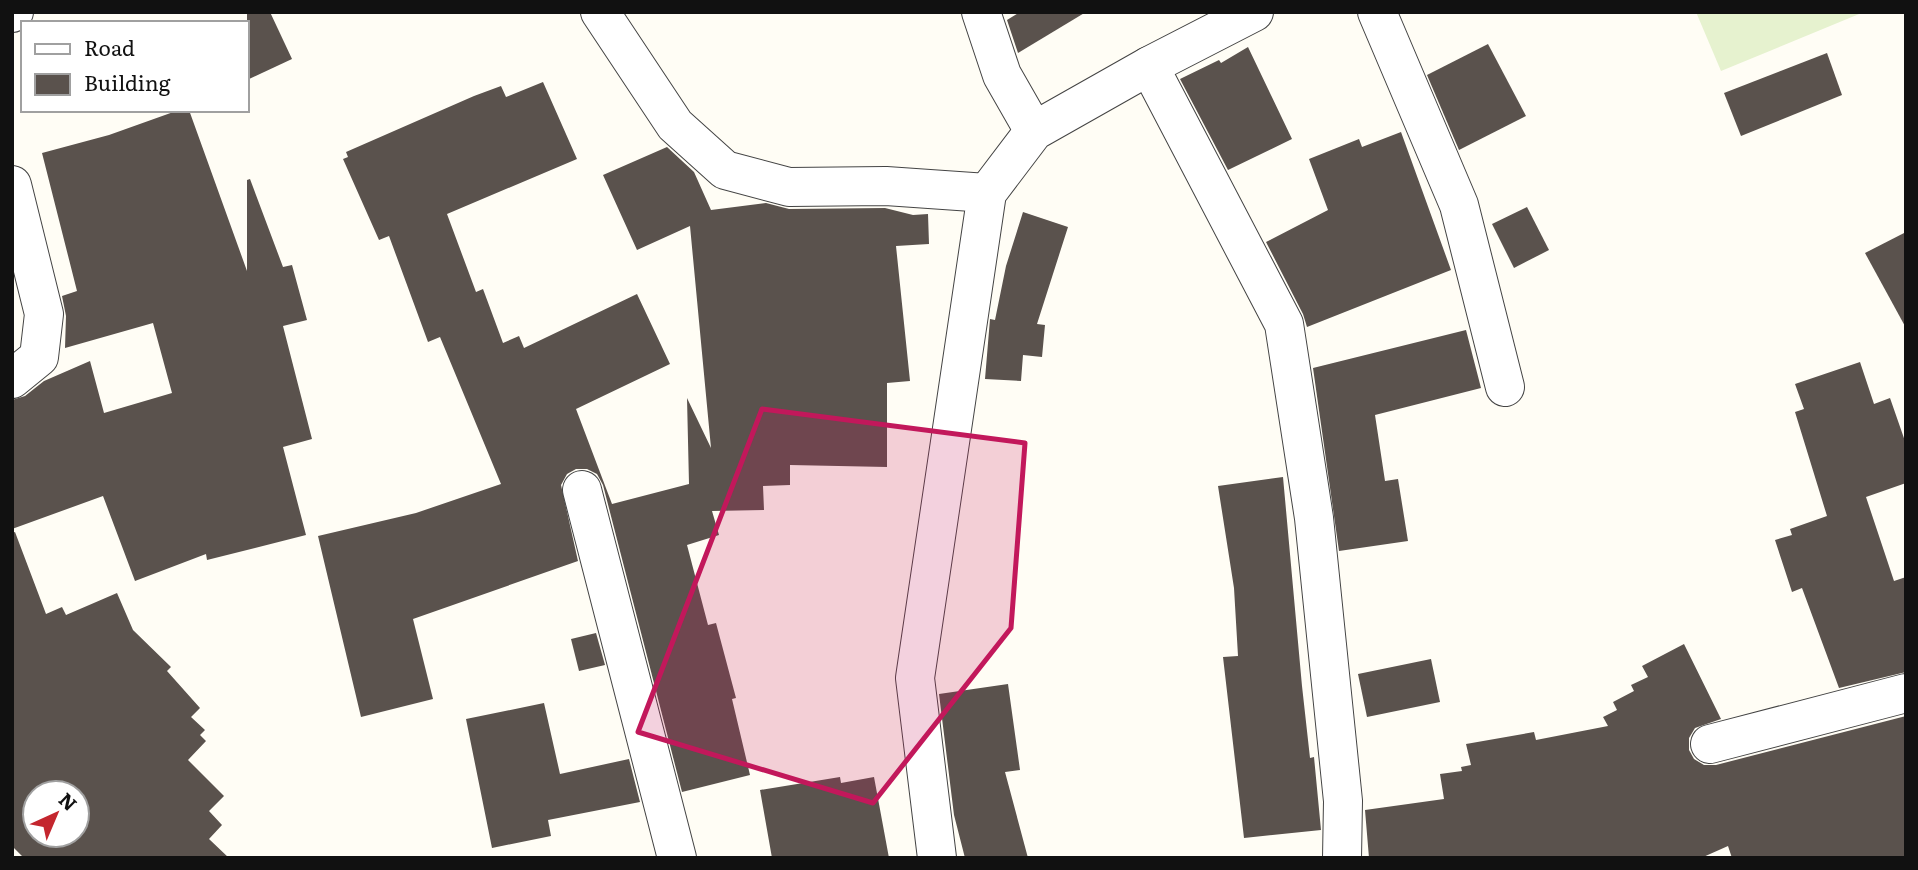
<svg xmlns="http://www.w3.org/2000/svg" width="1918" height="870" viewBox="0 0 1918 870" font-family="Literata,serif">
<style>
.pitch{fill:#e6f2cf}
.building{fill:#5a524d;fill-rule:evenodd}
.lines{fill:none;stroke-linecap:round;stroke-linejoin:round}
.minor-casing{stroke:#444;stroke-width:40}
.minor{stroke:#fff;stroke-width:38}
.marked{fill:#c2185b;fill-opacity:0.2;stroke:#c2185b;stroke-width:5;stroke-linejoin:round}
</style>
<rect width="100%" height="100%" fill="#fffdf5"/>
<path class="pitch" d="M 1696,12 L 1864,12 L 1721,71 Z"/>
<g class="building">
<path d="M 247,12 L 270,12 L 292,59 L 247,80 Z"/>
<path d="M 1020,12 L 1086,12 L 1018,53 L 1007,20 Z"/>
<path d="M 1488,44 L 1526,116 L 1459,150 L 1427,75 Z"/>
<path d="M 1248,47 L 1292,139 L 1228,170 L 1180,79 L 1219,60 L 1221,63 Z"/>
<path d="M 1827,53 L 1842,95 L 1741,136 L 1724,93 Z"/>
<path d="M 543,82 L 577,159 L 447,214 L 476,292 L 483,289 L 503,343 L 519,336 L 524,348 L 637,294 L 670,364 L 576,409 L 612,504 L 689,484 L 687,398 L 711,448 L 690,226 L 637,250 L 603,175 L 667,147 L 694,172 L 711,210 L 766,203 L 789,209 L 885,208 L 913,215 L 928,214 L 929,244 L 896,246 L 910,381 L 887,383 L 887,467 L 790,465 L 790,485 L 763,486 L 764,510 L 712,511 L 719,535 L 687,545 L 708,625 L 716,623 L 736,698 L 732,699 L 750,775 L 682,792 L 603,485 L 597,474 L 587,469 L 576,469 L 567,474 L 561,485 L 578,561 L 413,619 L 433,699 L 361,717 L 318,536 L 416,513 L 501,484 L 440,337 L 428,342 L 389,236 L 379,240 L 343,159 L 348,157 L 346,152 L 474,96 L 501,86 L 506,97 Z"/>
<path d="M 179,110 L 189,110 L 247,271 L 247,180 L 250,179 L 283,267 L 292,265 L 307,320 L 283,326 L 312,439 L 283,447 L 306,535 L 207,560 L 206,554 L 135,581 L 103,496 L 12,529 L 12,400 L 25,396 L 44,381 L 90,361 L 104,413 L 172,393 L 153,323 L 65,348 L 66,316 L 62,296 L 77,291 L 42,153 L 109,135 Z"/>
<path d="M 1401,132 L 1451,270 L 1307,327 L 1303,314 L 1266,242 L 1328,210 L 1309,159 L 1359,139 L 1362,147 Z"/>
<path d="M 1527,207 L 1549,250 L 1514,268 L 1492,224 Z"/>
<path d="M 1023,212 L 1068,227 L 1037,324 L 1045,325 L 1042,357 L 1023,355 L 1021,381 L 985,379 L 990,319 L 995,320 L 1006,266 Z"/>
<path d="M 1906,232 L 1906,328 L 1865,253 Z"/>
<path d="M 1466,330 L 1481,388 L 1375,415 L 1385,481 L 1398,479 L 1408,541 L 1339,551 L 1313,368 Z"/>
<path d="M 1860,362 L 1874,404 L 1890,398 L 1906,444 L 1906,483 L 1866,497 L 1894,581 L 1906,577 L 1906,672 L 1839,688 L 1802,588 L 1792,592 L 1775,540 L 1792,535 L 1790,529 L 1827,516 L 1795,412 L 1804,409 L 1795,384 Z"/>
<path d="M 1283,477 L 1302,686 L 1310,758 L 1314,757 L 1321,830 L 1244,838 L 1223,657 L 1238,656 L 1234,588 L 1218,486 Z"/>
<path d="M 15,532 L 46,614 L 62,607 L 66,615 L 117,593 L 133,630 L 171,667 L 167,671 L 200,708 L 191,717 L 205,730 L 200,735 L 206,741 L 188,760 L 224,796 L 209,811 L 222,825 L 209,839 L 229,858 L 24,858 L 12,846 L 12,533 ZM 35,793 L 77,793 L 77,835 L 35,835 Z"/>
<path d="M 596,633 L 605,665 L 579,671 L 571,639 Z"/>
<path d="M 1684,644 L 1721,719 L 1695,728 L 1689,738 L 1689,750 L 1694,759 L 1704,765 L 1716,765 L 1906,716 L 1906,858 L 1732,858 L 1728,846 L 1701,858 L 1369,858 L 1365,810 L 1444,799 L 1440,774 L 1462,771 L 1461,767 L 1471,765 L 1466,744 L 1534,732 L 1536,740 L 1608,726 L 1603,717 L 1617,710 L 1613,702 L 1634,691 L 1631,685 L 1648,677 L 1642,666 Z"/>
<path d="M 1431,659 L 1440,702 L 1367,717 L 1358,674 Z"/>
<path d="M 1008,684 L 1020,770 L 1005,772 L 1028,858 L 965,858 L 954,815 L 939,694 Z"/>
<path d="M 544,703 L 560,774 L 629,759 L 640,802 L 548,820 L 551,836 L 492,848 L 466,719 Z"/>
<path d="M 840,777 L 841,783 L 874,777 L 889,858 L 772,858 L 760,790 Z"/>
</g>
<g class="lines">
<g class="minor-casing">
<g id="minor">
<path d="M 600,12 L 675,125 L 725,170 L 789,187 L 886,186 L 987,193"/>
<path d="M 981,12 L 1002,75 L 1034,131"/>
<path d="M 1377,12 L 1459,205 L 1505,387"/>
<path d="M 12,13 L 14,12"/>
<path d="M 1149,66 L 1284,324 L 1314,518 L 1343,801 L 1342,858"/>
<path d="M 12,185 L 44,314 L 39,357 L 12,379"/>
<path d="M 582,490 L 677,858"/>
<path d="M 1710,744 L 1906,693"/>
<path d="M 937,858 L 915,678 L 987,193 L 1034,131 L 1149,66 L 1254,12"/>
</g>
</g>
<use href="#minor" class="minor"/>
</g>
<path class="marked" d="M 762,409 L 1025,443 L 1011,628 L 873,803 L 638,732 Z"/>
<rect width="1918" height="870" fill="none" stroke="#111111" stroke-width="28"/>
<rect x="21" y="21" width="228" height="91" fill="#ffffff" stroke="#a0a0a0" stroke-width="2"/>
<rect x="35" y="44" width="35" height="10" fill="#ffffff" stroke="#a0a0a0" stroke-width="2"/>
<text x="84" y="56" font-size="21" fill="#111111">Road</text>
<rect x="35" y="74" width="35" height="21" fill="#5a524d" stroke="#a0a0a0" stroke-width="2"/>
<text x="84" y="91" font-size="21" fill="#111111">Building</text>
<g transform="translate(56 814) rotate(44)"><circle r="33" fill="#ffffff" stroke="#a0a0a0" stroke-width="2"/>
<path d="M0-5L12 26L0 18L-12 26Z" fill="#c4262e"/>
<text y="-10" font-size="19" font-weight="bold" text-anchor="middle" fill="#111111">N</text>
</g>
</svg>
